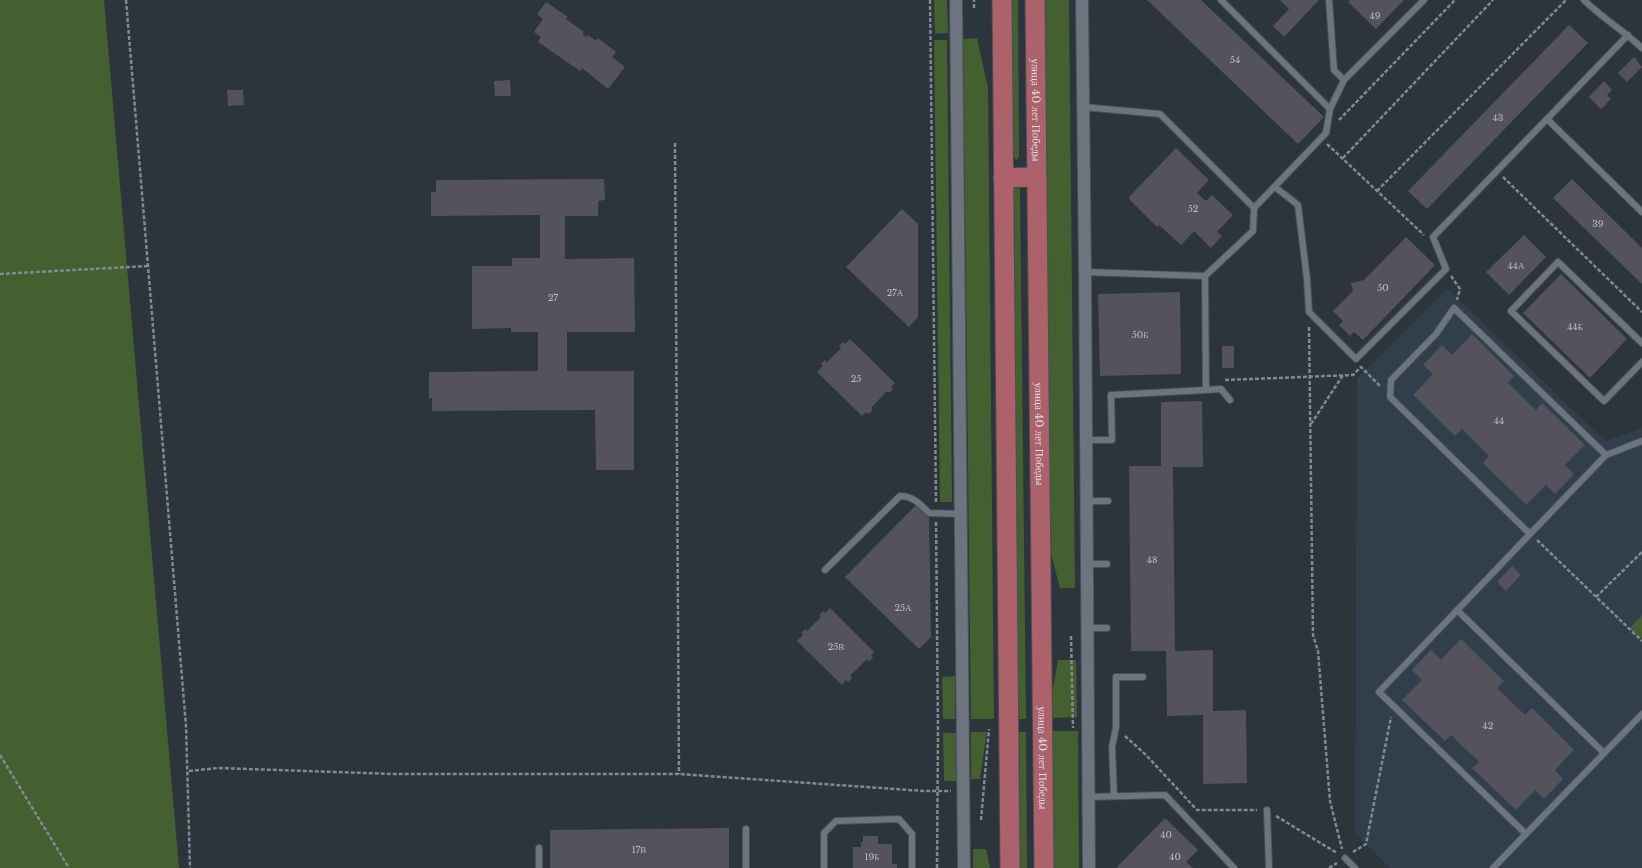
<svg xmlns="http://www.w3.org/2000/svg" width="1642" height="868" viewBox="0 0 1642 868" font-family="'Libre Baskerville',serif">
<style>
.built{fill:#313e4c}
.green{fill:#445f30}
.building{fill:#54525d}
.lines{fill:none;stroke-linecap:round;stroke-linejoin:round}
.service-casing{stroke:#484f56;stroke-width:8}
.minor-casing{stroke:#484f56;stroke-width:14}
.primary-casing{stroke:#484f56;stroke-width:21}
.path{stroke:#828990;stroke-width:2.5;stroke-dasharray:4 2;stroke-linecap:butt}
.service{stroke:#6c757f;stroke-width:6}
.minor{stroke:#6c757f;stroke-width:12}
.primary{stroke:#ac616b;stroke-width:19}
.labels{text-anchor:middle;dominant-baseline:central;stroke-width:3;stroke-linejoin:round;paint-order:stroke}
.number-label{font-size:9px;fill:#b9bcc4}
.street-label{font-size:11px;fill:#dbe0e6;stroke:#171b1f}
</style>
<rect width="100%" height="100%" fill="#2c343c"/>
<path class="built" d="M 1447,288 L 1605,441 L 1642,428 L 1642,868 L 1390,868 L 1355,834 L 1357,378 Z"/>
<g class="green">
<path d="M 0,0 L 104,0 L 179,868 L 0,868 Z"/>
<path d="M 934,0 L 947,0 L 948,33 L 935,34 Z"/>
<path d="M 1011,0 L 1018,0 L 1019,157 L 1016,160 L 1013,156 Z"/>
<path d="M 1043,0 L 1069,0 L 1075,588 L 1060,588 L 1050,550 Z"/>
<path d="M 977,38 L 988,88 L 994,719 L 971,719 L 963,39 Z"/>
<path d="M 934,40 L 947,40 L 952,502 L 940,502 Z"/>
<path d="M 1017,186 L 1020,189 L 1026,719 L 1018,719 L 1014,189 Z"/>
<path d="M 1642,615 L 1642,640 L 1630,628 Z"/>
<path d="M 1058,660 L 1076,660 L 1077,717 L 1051,718 L 1051,699 Z"/>
<path d="M 955,676 L 955,719 L 943,719 L 942,677 Z"/>
<path d="M 1051,731 L 1078,731 L 1079,868 L 1053,868 Z"/>
<path d="M 971,732 L 987,732 L 980,779 L 971,779 Z"/>
<path d="M 1019,732 L 1026,732 L 1027,868 L 1020,868 Z"/>
<path d="M 943,733 L 956,733 L 957,781 L 944,781 Z"/>
<path d="M 973,849 L 986,849 L 990,868 L 973,868 Z"/>
</g>
<g class="building">
<path d="M 1147,0 L 1201,0 L 1324,117 L 1298,144 Z"/>
<path d="M 1280,0 L 1319,0 L 1284,37 L 1273,26 L 1289,9 Z"/>
<path d="M 1350,0 L 1404,0 L 1376,29 L 1348,2 Z"/>
<path d="M 546,2 L 568,17 L 566,19 L 584,32 L 582,34 L 586,37 L 588,35 L 596,41 L 598,38 L 616,52 L 612,57 L 625,67 L 608,89 L 582,68 L 580,71 L 538,42 L 541,37 L 534,32 L 543,19 L 537,14 Z"/>
<path d="M 1569,25 L 1588,43 L 1427,209 L 1408,191 Z"/>
<path d="M 1634,57 L 1642,67 L 1627,82 L 1618,73 Z"/>
<path d="M 510,80 L 511,96 L 495,96 L 494,81 Z"/>
<path d="M 1604,81 L 1612,90 L 1607,95 L 1611,99 L 1601,109 L 1589,97 Z"/>
<path d="M 227,90 L 243,90 L 244,105 L 228,106 Z"/>
<path d="M 1176,148 L 1209,180 L 1197,193 L 1206,201 L 1212,195 L 1233,215 L 1217,232 L 1222,236 L 1211,248 L 1194,231 L 1181,245 L 1159,225 L 1157,227 L 1130,200 L 1129,197 Z"/>
<path d="M 604,179 L 605,200 L 598,201 L 598,216 L 565,216 L 565,259 L 634,258 L 635,332 L 567,332 L 567,371 L 634,371 L 634,470 L 596,470 L 595,410 L 432,411 L 432,398 L 429,398 L 429,372 L 538,371 L 538,332 L 511,332 L 511,328 L 472,329 L 472,266 L 512,266 L 512,258 L 540,258 L 540,215 L 431,216 L 431,192 L 436,192 L 436,180 Z"/>
<path d="M 1572,179 L 1642,248 L 1642,284 L 1553,198 Z"/>
<path d="M 902,209 L 918,224 L 918,317 L 909,327 L 846,267 Z"/>
<path d="M 1524,235 L 1546,257 L 1509,295 L 1486,272 Z"/>
<path d="M 1406,237 L 1435,265 L 1363,340 L 1354,332 L 1350,336 L 1339,325 L 1343,321 L 1333,311 L 1353,291 L 1351,283 L 1364,280 Z"/>
<path d="M 1561,274 L 1627,339 L 1590,378 L 1523,313 Z"/>
<path d="M 1180,292 L 1181,374 L 1100,376 L 1098,294 Z"/>
<path d="M 1472,334 L 1514,376 L 1508,383 L 1536,410 L 1542,403 L 1585,445 L 1565,465 L 1574,474 L 1555,494 L 1546,485 L 1526,505 L 1483,463 L 1489,456 L 1462,429 L 1455,436 L 1413,395 L 1433,374 L 1423,365 L 1442,345 L 1452,355 Z"/>
<path d="M 850,339 L 895,383 L 891,387 L 893,389 L 889,393 L 887,391 L 871,408 L 873,410 L 868,414 L 866,412 L 862,416 L 817,372 L 823,366 L 821,364 L 825,360 L 827,362 L 841,348 L 839,346 L 843,342 L 845,344 Z"/>
<rect x="1222" y="346" width="12" height="22"/>
<path d="M 1202,401 L 1203,467 L 1173,467 L 1175,651 L 1213,650 L 1213,711 L 1246,710 L 1247,783 L 1203,784 L 1203,715 L 1167,716 L 1166,651 L 1131,651 L 1129,466 L 1161,466 L 1161,402 Z"/>
<path d="M 916,505 L 929,518 L 931,637 L 919,649 L 845,577 Z"/>
<path d="M 1512,566 L 1521,575 L 1506,591 L 1497,582 Z"/>
<path d="M 830,608 L 874,652 L 871,655 L 873,657 L 869,662 L 867,659 L 850,676 L 852,678 L 848,682 L 846,680 L 842,685 L 797,641 L 803,635 L 801,633 L 805,629 L 807,631 L 821,617 L 819,615 L 823,611 L 825,613 Z"/>
<path d="M 1461,639 L 1504,681 L 1497,688 L 1525,715 L 1532,708 L 1574,750 L 1555,770 L 1563,779 L 1544,799 L 1535,790 L 1516,810 L 1472,768 L 1479,762 L 1451,735 L 1445,741 L 1402,700 L 1422,680 L 1412,670 L 1431,650 L 1441,660 Z"/>
<path d="M 1165,818 L 1198,850 L 1186,862 L 1193,868 L 1118,868 L 1117,867 Z"/>
<path d="M 729,828 L 729,868 L 550,868 L 550,830 Z"/>
<path d="M 863,836 L 878,836 L 878,844 L 892,844 L 892,864 L 897,864 L 897,868 L 853,868 L 853,847 L 861,847 L 861,842 L 863,842 Z"/>
</g>
<g class="lines">
<g class="service-casing">
<g id="service">
<path d="M 1221,0 L 1330,109"/>
<path d="M 1329,0 L 1334,70 L 1344,80"/>
<path d="M 1584,0 C 1602,18 1624,31 1642,48"/>
<path d="M 1083,107 L 1160,114 L 1254,208"/>
<path d="M 1547,119 L 1642,212"/>
<path d="M 1275,187 L 1298,205 L 1307,279 L 1309,312 L 1356,359 L 1446,269 L 1433,237 L 1628,35"/>
<path d="M 1085,272 L 1205,276 L 1253,231 L 1254,208 L 1326,133 L 1330,109 L 1344,80 L 1424,0"/>
<path d="M 1205,276 L 1206,390 L 1221,389 L 1230,400"/>
<path d="M 1642,343 L 1558,262 L 1511,311 L 1604,401 L 1642,362"/>
<path d="M 1086,440 L 1112,440 L 1111,395 L 1206,390"/>
<path d="M 1606,455 L 1454,308 L 1436,334 L 1391,380 L 1390,397 L 1530,534 L 1606,455 L 1642,441"/>
<path d="M 1086,501 L 1108,501"/>
<path d="M 1087,564 L 1107,564"/>
<path d="M 825,570 L 900,496 C 913,496 920,504 929,513 L 961,514"/>
<path d="M 1457,610 L 1604,753"/>
<path d="M 1087,628 L 1107,628"/>
<path d="M 1114,796 L 1112,747 L 1116,727 L 1116,677 L 1143,677"/>
<path d="M 1088,797 L 1165,795 L 1234,868"/>
<path d="M 1267,810 L 1269,868"/>
<path d="M 746,829 L 746,868"/>
<path d="M 1526,834 L 1379,692 L 1530,534"/>
<path d="M 539,848 L 539,868"/>
<path d="M 1345,858 L 1355,868"/>
<path d="M 824,868 L 824,833 L 836,821 L 899,819 L 912,834 L 912,868"/>
<path d="M 1493,868 L 1642,714"/>
</g>
</g>
<g class="minor-casing">
<g id="minor">
<path d="M 956,0 L 964,868"/>
<path d="M 1082,0 L 1085,272 L 1089,868"/>
</g>
</g>
<g class="primary-casing">
<g id="primary">
<path d="M 1002,0 L 1010,868"/>
<path id="s1" d="M 1035,0 L 1044,868"/>
<path d="M 1003,178 L 1037,177"/>
</g>
</g>
<g class="path">
<path d="M 126,0 L 186,726 L 190,868"/>
<path d="M 930,0 L 936,503"/>
<path d="M 974,8 L 974,0"/>
<path d="M 1339,120 L 1455,0"/>
<path d="M 675,143 L 679,774"/>
<path d="M 1327,144 L 1424,235"/>
<path d="M 1343,158 L 1493,0"/>
<path d="M 1503,177 L 1642,312"/>
<path d="M 1377,191 L 1566,0"/>
<path d="M 0,274 L 148,266"/>
<path d="M 1451,276 L 1460,289 L 1457,300"/>
<path d="M 1309,327 L 1313,635 L 1318,651 L 1330,801 L 1342,849"/>
<path d="M 1225,380 L 1353,375 L 1361,367 L 1381,387"/>
<path d="M 1311,424 L 1343,375"/>
<path d="M 936,522 L 938,730 L 937,868"/>
<path d="M 1537,540 L 1642,641"/>
<path d="M 1596,597 L 1642,552"/>
<path d="M 1071,636 L 1073,728"/>
<path d="M 1125,736 L 1146,755 L 1197,810 L 1257,810"/>
<path d="M 0,755 L 69,868"/>
<path d="M 189,771 L 218,768 L 394,774 L 679,774 L 924,791 L 951,791"/>
<path d="M 1276,816 L 1337,853"/>
<path d="M 981,820 L 989,729"/>
<path d="M 1353,852 L 1366,844 L 1391,717"/>
<path d="M 1329,868 L 1337,863"/>
</g>
<use href="#service" class="service"/>
<use href="#minor" class="minor"/>
<use href="#primary" class="primary"/>
</g>
<g class="labels">
<g class="number-label">
<text x="1375" y="15">49</text>
<text x="1235" y="59">54</text>
<text x="1498" y="117">43</text>
<text x="1193" y="208">52</text>
<text x="1598" y="223">39</text>
<text x="1516" y="265">44А</text>
<text x="1383" y="287">50</text>
<text x="895" y="292">27А</text>
<text x="553" y="297">27</text>
<text x="1575" y="326">44Б</text>
<text x="1140" y="334">50Б</text>
<text x="856" y="378">25</text>
<text x="1499" y="420">44</text>
<text x="1152" y="559">48</text>
<text x="903" y="607">25А</text>
<text x="836" y="646">25В</text>
<text x="1488" y="725">42</text>
<text x="1166" y="834">40</text>
<text x="639" y="849">17В</text>
<text x="872" y="856">19Б</text>
<text x="1175" y="856">40</text>
</g>
<g class="street-label">
<text stroke="none"><textPath href="#s1" startOffset="110">улица 40 лет Победы</textPath></text>
<text stroke="none"><textPath href="#s1" startOffset="434">улица 40 лет Победы</textPath></text>
<text stroke="none"><textPath href="#s1" startOffset="758">улица 40 лет Победы</textPath></text>
</g>
</g>
</svg>
